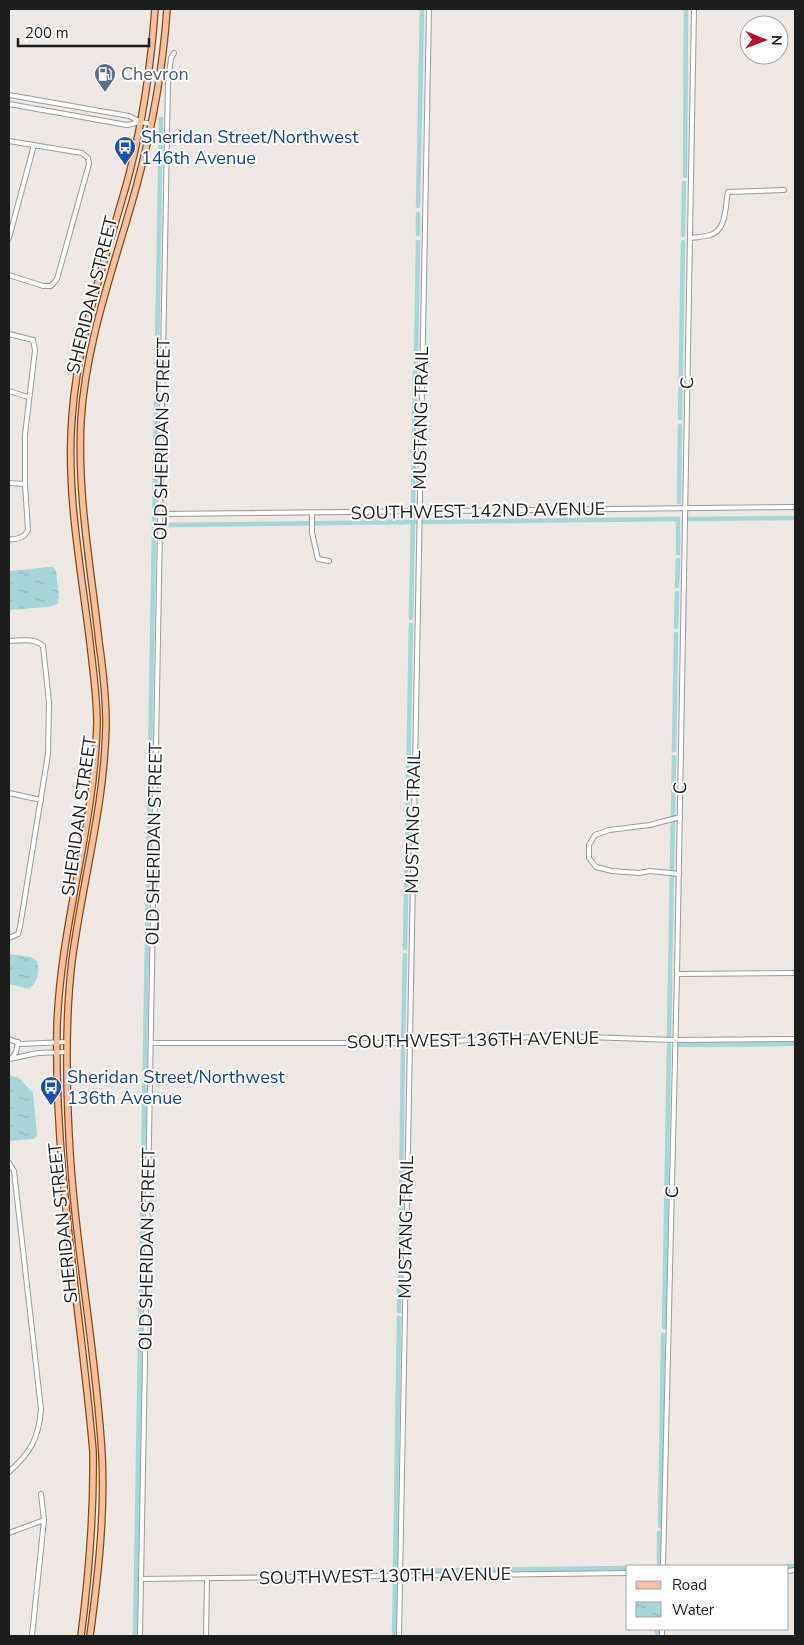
<svg xmlns="http://www.w3.org/2000/svg" width="804" height="1645" viewBox="0 0 804 1645" font-family="'Nunito Sans',sans-serif">
<style>
.water{fill:url(#water-ripples)}
.lines{fill:none;stroke-linecap:round;stroke-linejoin:round}
.canal{stroke:#a7d6d8;stroke-width:4.5}
.street-casing{stroke:#9a9a9a;stroke-width:6}
.primary-casing{stroke:#8a470c;stroke-width:8}
.street{stroke:#fff;stroke-width:4}
.primary{stroke:#f4c0a2;stroke-width:5.5}
.labels{text-anchor:middle;dominant-baseline:central;stroke-width:4;stroke-linejoin:round;paint-order:stroke}
.service-label{font-size:18px;fill:#4e5e75;stroke:#fff;text-anchor:start}
.transit-label{font-size:18px;fill:#164399;stroke:#fff;text-anchor:start}
.street-label{font-size:18px;fill:#1d1d1d;stroke:#fff}
</style>
<defs>
<pattern id="water-ripples" width="26" height="14" patternUnits="userSpaceOnUse" patternTransform="scale(1.25)"><rect width="26" height="14" fill="#a7d6d8"/><path d="M2 4q2-2 4 0t4 0M15 11q2-2 4 0t4 0" fill="none" stroke="#8fb7b9"/></pattern>
</defs>
<rect width="100%" height="100%" fill="#ede8e4"/>
<g class="water">
<path d="M 49,567 L 53,567 L 56,571 L 59,597 L 58,604 L 48,607 L 9,610 L 9,571 Z"/>
<path d="M 9,954 L 31,957 L 37,961 C 40,971 38,982 29,989 L 9,984 Z"/>
<path d="M 9,1075 L 19,1078 L 33,1093 L 37,1135 L 34,1139 L 9,1141 Z"/>
</g>
<g class="lines">
<g class="canal">
<path d="M 685,176 L 686,9"/>
<path d="M 418,206 L 422,9"/>
<path d="M 418,234 L 418,214"/>
<path d="M 683,235 L 684,183"/>
<path d="M 416,363 L 418,242"/>
<path d="M 680,418 L 683,242"/>
<path d="M 679,502 L 680,426"/>
<path d="M 413,508 L 415,371"/>
<path d="M 689,519 L 795,518"/>
<path d="M 424,522 L 678,519 L 678,553"/>
<path d="M 166,525 L 415,522"/>
<path d="M 677,586 L 678,560"/>
<path d="M 411,618 L 413,515"/>
<path d="M 676,627 L 677,593"/>
<path d="M 674,750 L 676,634"/>
<path d="M 405,948 L 411,625"/>
<path d="M 669,1036 L 674,757"/>
<path d="M 403,1039 L 405,955"/>
<path d="M 679,1045 L 795,1044"/>
<path d="M 400,1277 L 403,1045"/>
<path d="M 399,1311 L 399,1284"/>
<path d="M 664,1327 L 669,1045"/>
<path d="M 660,1526 L 663,1335"/>
<path d="M 659,1566 L 659,1533"/>
<path d="M 788,1566 L 795,1566"/>
<path d="M 395,1571 L 399,1318"/>
<path d="M 405,1571 L 628,1568"/>
<path d="M 135,1636 L 161,119"/>
<path d="M 394,1636 L 395,1582"/>
<path d="M 657,1636 L 657,1629"/>
</g>
<g class="street-casing">
<g id="street">
<path d="M 9,95 L 129,116 L 141,122 L 151,124"/>
<path d="M 9,104 L 127,125 L 141,122"/>
<path d="M 9,141 L 82,153 L 88,158 L 89,164 L 57,279 L 51,286 L 43,286 L 9,275"/>
<path d="M 9,238 L 34,145"/>
<path d="M 690,238 C 696,237 704,237 710,235 C 727,231 725,205 728,192 L 784,190"/>
<path d="M 9,334 L 33,340 L 35,350 L 25,435 L 25,484 L 28,530 C 24,538 17,540 9,539"/>
<path d="M 9,391 L 28,397"/>
<path d="M 9,483 L 25,484"/>
<path d="M 312,513 L 312,533 L 318,559 L 329,561"/>
<path d="M 161,514 L 795,507"/>
<path d="M 9,641 C 20,641 34,637 43,646 L 49,702 L 48,754 L 20,927 L 18,934 L 9,938"/>
<path d="M 9,793 L 41,800"/>
<path d="M 679,874 L 650,871 L 639,873 L 612,871 L 596,867 L 589,858 L 589,845 L 595,835 L 609,830 L 650,825 L 680,817"/>
<path d="M 677,974 L 795,973"/>
<path d="M 9,1039 L 21,1044 L 66,1042"/>
<path d="M 151,1043 L 409,1043 L 558,1036 L 675,1040 L 795,1039"/>
<path d="M 12,1058 L 16,1052 L 18,1042"/>
<path d="M 9,1059 L 38,1053 L 66,1052"/>
<path d="M 9,1163 L 14,1171 L 41,1409 C 39,1439 30,1453 9,1472"/>
<path d="M 9,1533 L 44,1520"/>
<path d="M 663,1566 L 677,974 L 694,9"/>
<path d="M 788,1571 L 795,1570"/>
<path d="M 141,1579 L 628,1573"/>
<path d="M 32,1636 L 44,1520 L 41,1494"/>
<path d="M 140,1636 L 168,82 L 171,58 L 174,53"/>
<path d="M 206,1636 L 207,1579"/>
<path d="M 399,1636 L 429,9"/>
<path d="M 662,1636 L 662,1629"/>
</g>
</g>
<g class="primary-casing">
<g id="primary">
<path d="M 81,1636 C 89,1574 94,1514 93,1451 C 81,1312 54,1168 57,1028 C 60,925 95,826 97,723 C 97,696 93,670 90,643 C 81,568 66,493 72,417 C 78,333 107,255 129,175 C 143,120 151,65 155,9"/>
<path d="M 90,1636 C 98,1576 105,1516 102,1455 C 96,1348 74,1242 69,1135 C 66,1077 65,1019 72,961 C 82,883 105,804 106,724 C 106,697 103,670 99,642 C 91,568 77,495 81,420 C 86,340 115,264 136,188 C 152,129 163,69 167,9"/>
</g>
</g>
<use href="#street" class="street"/>
<use href="#primary" class="primary"/>
</g>
<defs>
<g id="fuel-pin" transform="scale(1.125)"><path d="M0 17L-7.5 6A9.5 9.5 0 1 1 7.5 6Z" fill="#5c6f8a" stroke="#fff"/><path d="M-5.5-6h7V0h2V4h1.3V-2.5L3-4.5l.8-.8L6-3V5H2.5V1h-1V6h-7ZM-4.2-4.7v3.2H.2V-4.7Z" fill="#fff"/></g>
<g id="bus-pin" transform="scale(1.125)"><path d="M0 17L-7.5 6A9.5 9.5 0 1 1 7.5 6Z" fill="#1a4fb4" stroke="#fff"/><path d="M-5-6H5V4H4V6H2V4H-2V6H-4V4H-5ZM-3.5-4V0h7V-4ZM-3.5 1.2v1.5H-2V1.2ZM2 1.2v1.5H3.5V1.2Z" fill="#fff"/></g>
</defs>
<g fill-rule="evenodd">
<use href="#fuel-pin" x="105" y="74"/>
<use href="#bus-pin" x="125" y="147"/>
<use href="#bus-pin" x="51" y="1087"/>
</g>
<g class="labels">
<g class="service-label">
<text x="121" y="74">Chevron</text>
</g>
<g class="transit-label">
<text x="141" y="137">Sheridan Street/Northwest<tspan x="141" dy="21">146th Avenue</tspan></text>
<text x="67" y="1077">Sheridan Street/Northwest<tspan x="67" dy="21">136th Avenue</tspan></text>
</g>
<g class="street-label">
<text transform="translate(92 295) rotate(-76)">SHERIDAN STREET</text>
<text transform="translate(687 383) rotate(-89)">C</text>
<text transform="translate(421 418) rotate(-89)">MUSTANG TRAIL</text>
<text transform="translate(162 439) rotate(-89)">OLD SHERIDAN STREET</text>
<text transform="translate(478 511) rotate(-1)">SOUTHWEST 142ND AVENUE</text>
<text transform="translate(680 788) rotate(-89)">C</text>
<text transform="translate(79 816) rotate(-82)">SHERIDAN STREET</text>
<text transform="translate(413 822) rotate(-89)">MUSTANG TRAIL</text>
<text transform="translate(154 844) rotate(-89)">OLD SHERIDAN STREET</text>
<text transform="translate(473 1040) rotate(-1)">SOUTHWEST 136TH AVENUE</text>
<text transform="translate(672 1192) rotate(-89)">C</text>
<text transform="translate(63 1223) rotate(-96)">SHERIDAN STREET</text>
<text transform="translate(406 1227) rotate(-89)">MUSTANG TRAIL</text>
<text transform="translate(147 1249) rotate(-89)">OLD SHERIDAN STREET</text>
<text transform="translate(385 1576) rotate(-1)">SOUTHWEST 130TH AVENUE</text>
</g>
</g>
<rect width="804" height="1645" fill="none" stroke="#1d1d1d" stroke-width="20"/>
<rect x="626" y="1565" width="162" height="65" fill="#ffffff" stroke="#a5a5a5"/>
<rect x="636" y="1581" width="25" height="8" fill="#f4c0a2" stroke="#a5a5a5"/>
<text x="672" y="1590" font-size="15" fill="#1d1d1d">Road</text>
<rect x="636" y="1602" width="25" height="15" fill="url(#water-ripples)" stroke="#a5a5a5"/>
<text x="672" y="1615" font-size="15" fill="#1d1d1d">Water</text>
<g transform="translate(764 40) rotate(91)"><circle r="24" fill="#ffffff" stroke="#a5a5a5"/>
<path d="M0-4L9 19L0 12L-9 19Z" fill="#ba1032"/>
<text y="-8" font-size="14" font-weight="bold" text-anchor="middle" fill="#1d1d1d">N</text>
</g>
<path d="M18 38v8h131v-8" fill="none" stroke="#1d1d1d" stroke-width="2.5"/>
<text x="25" y="38" font-size="15" fill="#1d1d1d" stroke="#ffffff" stroke-width="4" paint-order="stroke">200 m</text>
</svg>
